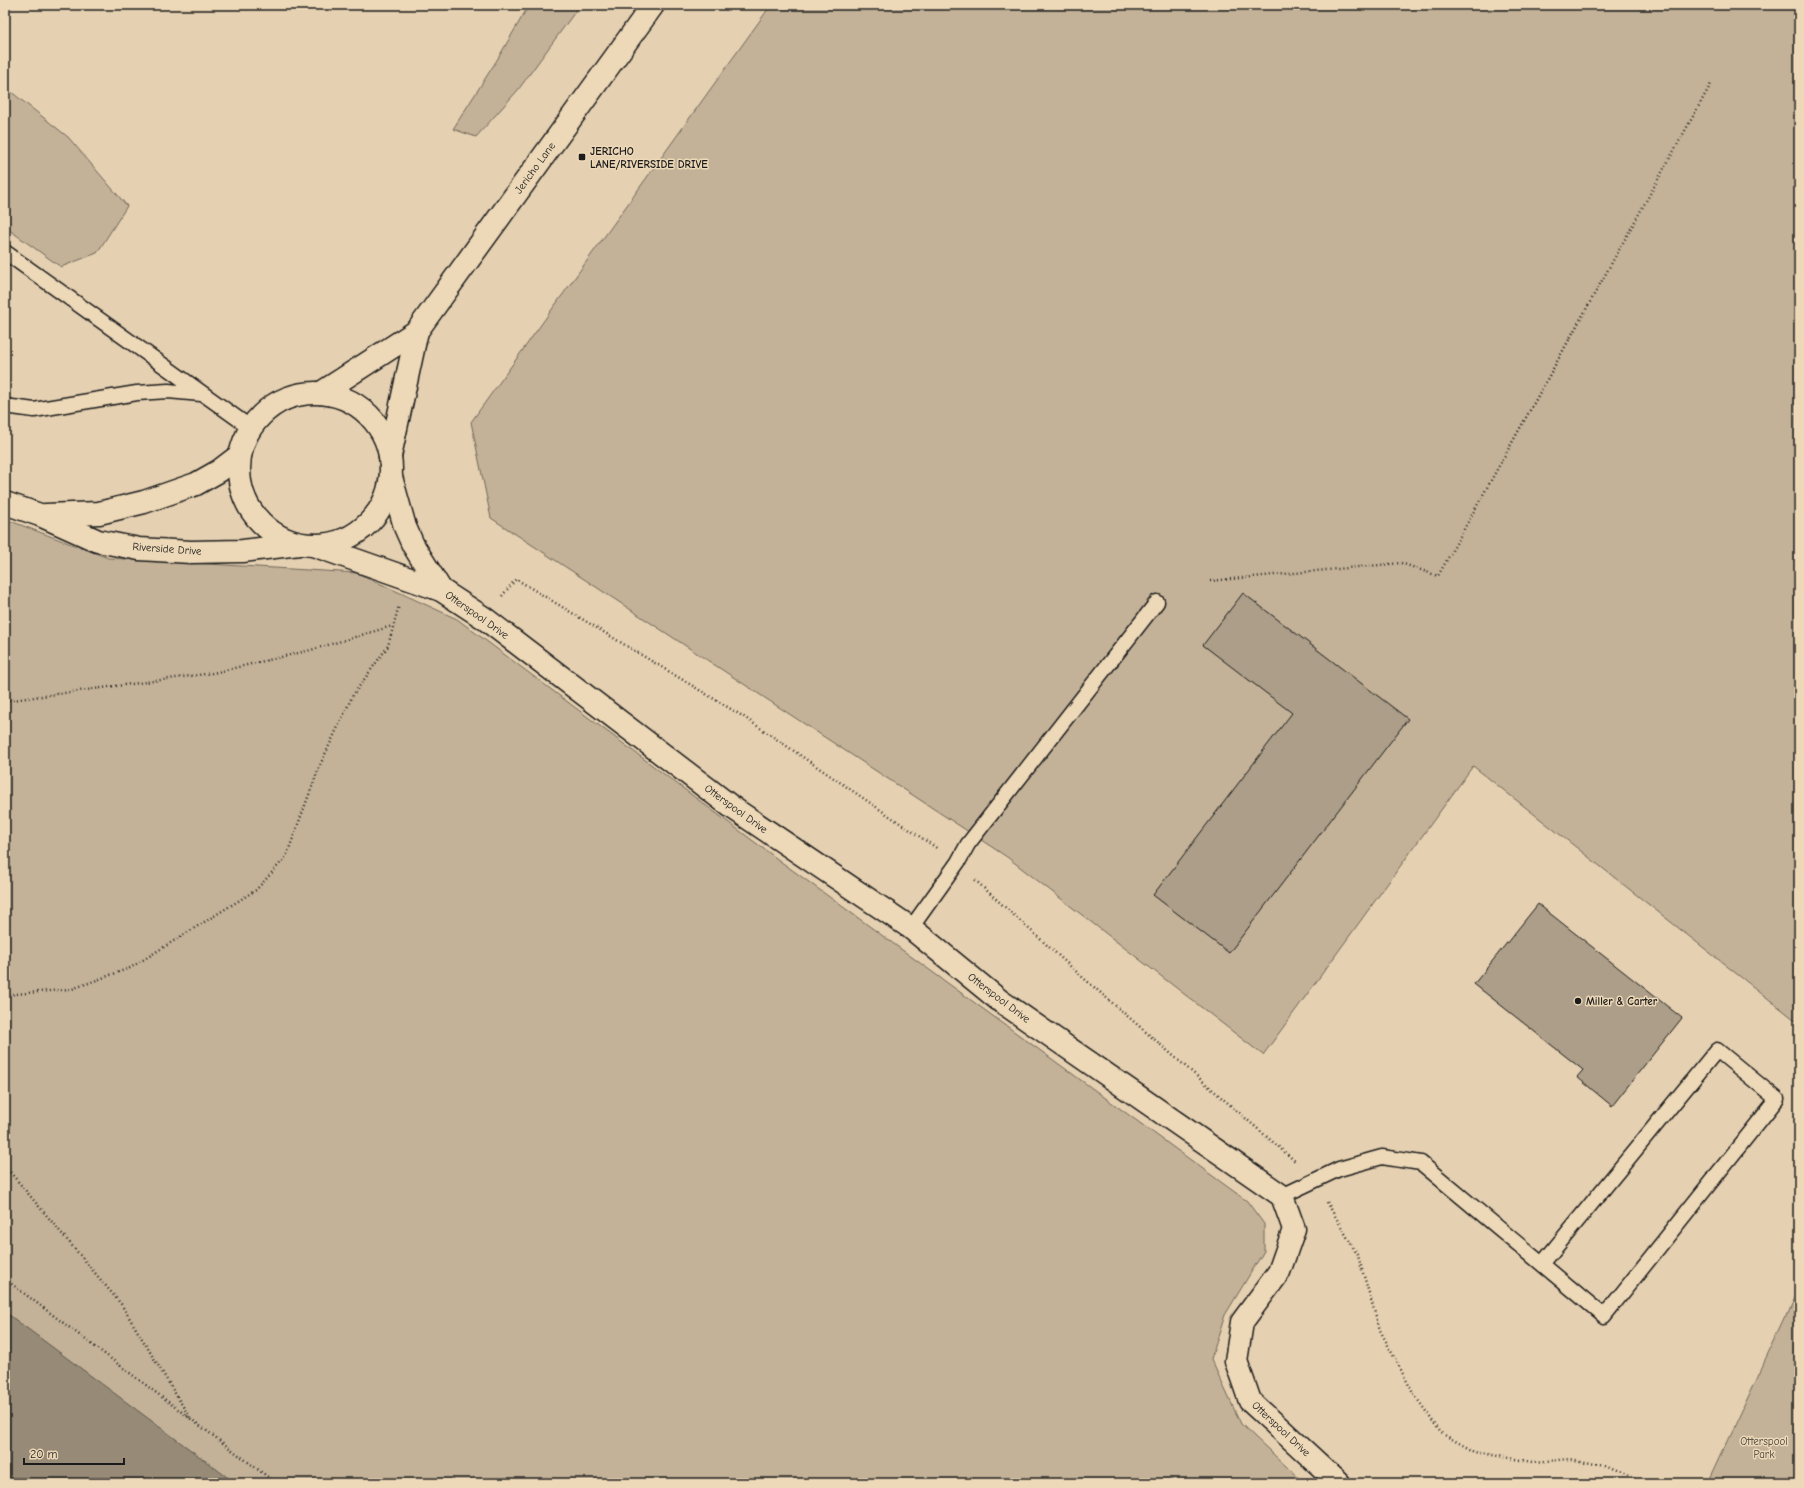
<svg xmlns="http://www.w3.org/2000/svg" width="1804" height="1488" viewBox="0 0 1804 1488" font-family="'Comic Neue',sans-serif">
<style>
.green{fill:#c3b298;stroke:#70675a}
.water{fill:#978b77;stroke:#665f53}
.building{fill:#ac9e88;stroke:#1c1c1c}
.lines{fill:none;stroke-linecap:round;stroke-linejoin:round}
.lane-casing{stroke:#1c1c1c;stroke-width:17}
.street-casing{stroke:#1c1c1c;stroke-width:25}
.secondary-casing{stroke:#1c1c1c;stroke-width:25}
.path{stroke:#1c1c1c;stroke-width:2.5;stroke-dasharray:1 3;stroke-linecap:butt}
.lane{stroke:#edd8b7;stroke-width:14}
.street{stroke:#edd8b7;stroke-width:22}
.secondary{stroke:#edd8b7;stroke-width:22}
.poi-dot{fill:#1c1c1c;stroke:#edd8b7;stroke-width:1.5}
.labels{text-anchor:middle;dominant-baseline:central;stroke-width:3;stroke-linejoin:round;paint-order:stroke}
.poi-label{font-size:11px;font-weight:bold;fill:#1c1c1c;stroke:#edd8b7;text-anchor:start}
.street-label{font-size:11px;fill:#1c1c1c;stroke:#edd8b7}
.park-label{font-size:11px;fill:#46423b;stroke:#edd8b7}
</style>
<rect width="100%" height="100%" fill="#e5d0b1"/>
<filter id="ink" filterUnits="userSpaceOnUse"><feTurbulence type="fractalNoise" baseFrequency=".025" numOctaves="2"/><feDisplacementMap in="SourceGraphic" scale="8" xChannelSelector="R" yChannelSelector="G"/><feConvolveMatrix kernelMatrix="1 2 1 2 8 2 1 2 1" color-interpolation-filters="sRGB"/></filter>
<g filter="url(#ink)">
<g class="green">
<path d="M 529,5 L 580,5 L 518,90 L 476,137 L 453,129 L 497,60 Z"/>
<path d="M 771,5 L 1799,5 L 1799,1023 L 1473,766 L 1263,1055 L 1007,857 L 491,518 L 471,422 Z"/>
<path d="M 5,87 L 68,137 L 127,206 L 97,253 L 61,267 L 5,227 Z"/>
<path d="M 5,519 L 108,558 L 357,573 L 457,619 L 784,864 L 1247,1201 L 1264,1224 L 1264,1251 L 1225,1315 L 1211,1359 L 1241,1424 L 1304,1483 L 235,1483 L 5,1312 Z"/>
<path d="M 1799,1288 L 1799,1483 L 1708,1483 Z"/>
</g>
<path class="water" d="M 5,1312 L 235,1483 L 5,1483 Z"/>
<g class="building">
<path d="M 1243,593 L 1408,719 L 1229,953 L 1153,895 L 1292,713 L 1203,645 Z"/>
<path d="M 1538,904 L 1682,1018 L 1612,1106 L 1577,1077 L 1583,1070 L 1474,984 Z"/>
</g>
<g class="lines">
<g class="lane-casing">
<g id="lane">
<path d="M 5,252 L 251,428"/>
<path d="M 5,406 L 34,410 L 137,393 L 168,391 L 201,394"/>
<path d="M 911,928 L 958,862 L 968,844 L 1157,602"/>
<path d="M 1282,1196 L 1339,1169 L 1382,1157 L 1421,1163 L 1604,1316 L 1777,1099 L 1717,1050 L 1542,1264"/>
</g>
</g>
<g class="street-casing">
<g id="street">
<path d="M 391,477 L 405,527 L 413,545 L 441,590"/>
<path d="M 313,545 L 441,590 L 484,618 L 733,808 L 911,928 L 999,1000 L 1282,1196 L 1294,1229 L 1279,1272 L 1242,1322 L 1236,1361 L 1250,1401 L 1339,1483"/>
</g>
</g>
<g class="secondary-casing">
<g id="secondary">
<path d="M 321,393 L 417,331 L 653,5"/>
<circle cx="315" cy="469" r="76"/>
<path d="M 390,456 L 417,331"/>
<path d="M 5,503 L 40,515 L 98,541 L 139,549 L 191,552 L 243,551 L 299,544"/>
<path d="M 46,515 L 99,513 L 144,502 L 196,484 L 219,471 L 240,455"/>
</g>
</g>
<g class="path">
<path d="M 1210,581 L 1401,563 L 1438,576 L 1711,84"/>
<path d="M 502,596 L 516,579 L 744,717 L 938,849"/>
<path d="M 5,701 L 213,673 L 311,650 L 392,626"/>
<path d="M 975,880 L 1080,975 L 1296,1162"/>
<path d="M 5,995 L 72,989 L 130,968 L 256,890 L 286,857 L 320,765 L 353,695 L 388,646 L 399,605"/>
<path d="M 5,1166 L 121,1304 L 190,1418"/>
<path d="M 1327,1202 L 1358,1256 L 1380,1330 L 1413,1393 L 1441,1433 L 1475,1452 L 1533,1462 L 1571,1459 L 1603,1466 L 1643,1483"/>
<path d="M 5,1279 L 276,1483"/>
</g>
<use href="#lane" class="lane"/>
<use href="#street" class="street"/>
<use href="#secondary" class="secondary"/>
</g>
</g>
<g class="poi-dot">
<rect x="578" y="153" width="8" height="8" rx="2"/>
<circle cx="1578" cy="1001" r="4"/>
</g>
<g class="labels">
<g class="poi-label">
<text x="590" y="151">JERICHO<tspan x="590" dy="13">LANE/RIVERSIDE DRIVE</tspan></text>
<text x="1586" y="1001">Miller &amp; Carter</text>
</g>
<g class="street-label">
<text transform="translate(535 168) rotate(-54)">Jericho Lane</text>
<text transform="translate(167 549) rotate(4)">Riverside Drive</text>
<text transform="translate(477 615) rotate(35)">Otterspool Drive</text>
<text transform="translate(736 809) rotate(36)">Otterspool Drive</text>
<text transform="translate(999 998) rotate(37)">Otterspool Drive</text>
<text transform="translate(1281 1429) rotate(43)">Otterspool Drive</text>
</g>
<g class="park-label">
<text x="1764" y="1441">Otterspool<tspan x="1764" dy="13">Park</tspan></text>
</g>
</g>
<rect width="1804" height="1488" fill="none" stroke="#edd8b7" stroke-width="20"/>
<rect x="10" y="10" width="1784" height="1468" fill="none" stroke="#1c1c1c" stroke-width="1.5" filter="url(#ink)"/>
<path d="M24 1458v6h100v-6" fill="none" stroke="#1c1c1c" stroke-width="2"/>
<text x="30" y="1458" font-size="12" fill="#1c1c1c" stroke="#edd8b7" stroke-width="3" paint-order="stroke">20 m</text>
</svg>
